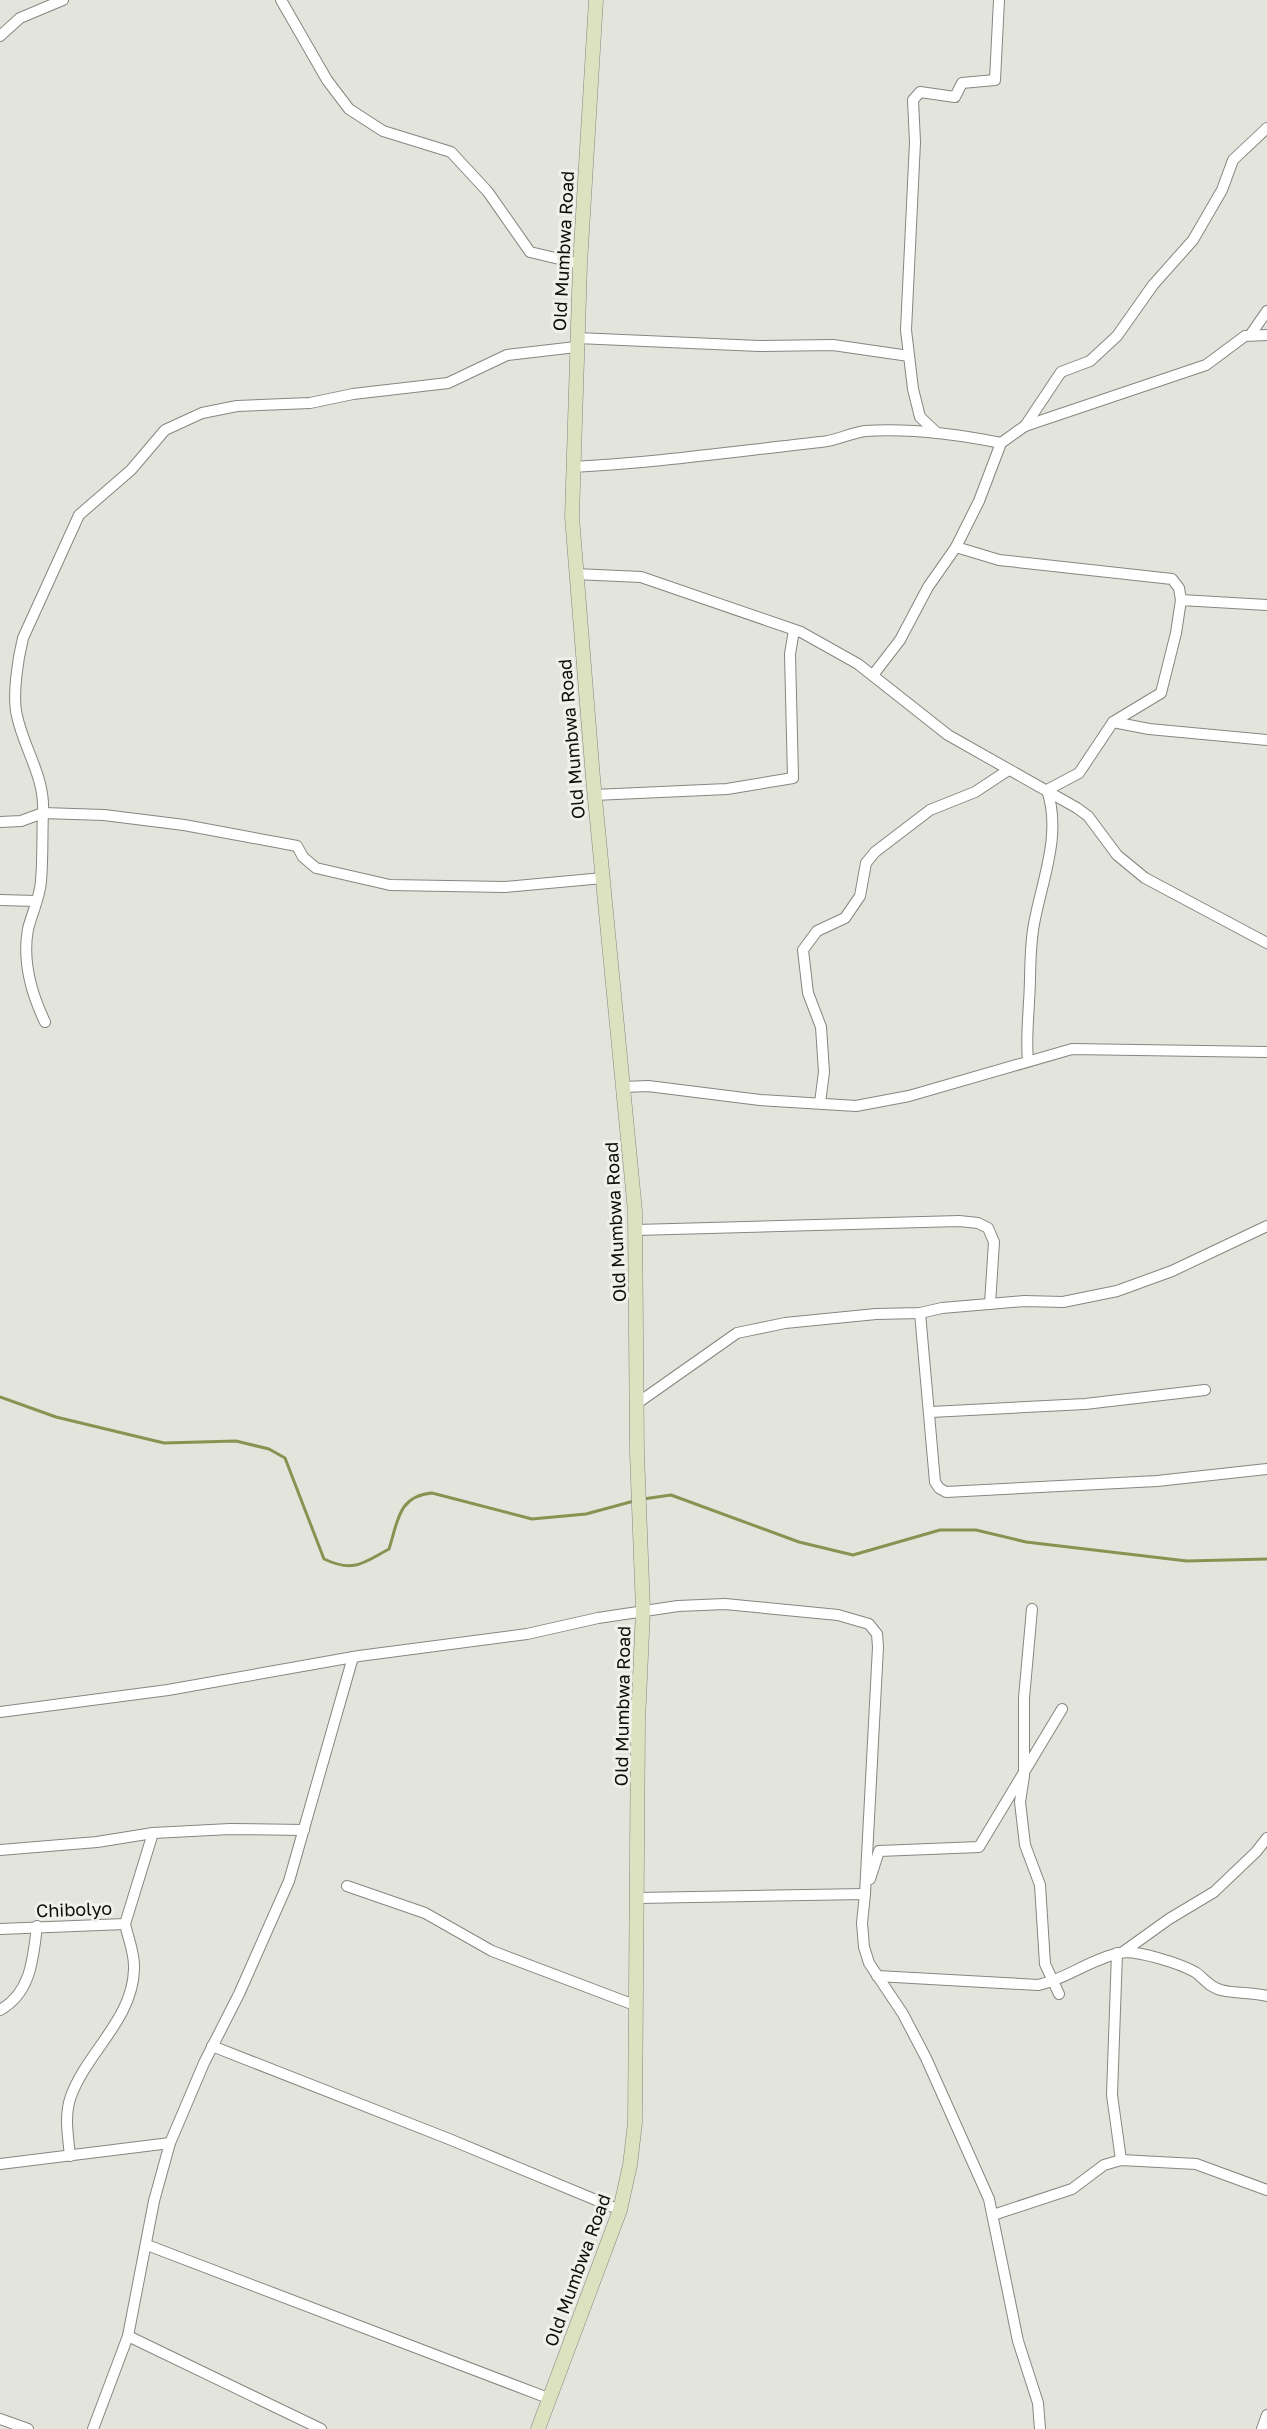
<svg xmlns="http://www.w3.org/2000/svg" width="1267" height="2429" viewBox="0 0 1267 2429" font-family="'Golos Text',sans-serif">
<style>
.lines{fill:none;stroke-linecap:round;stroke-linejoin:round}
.stream{stroke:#889352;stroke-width:3}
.minor-casing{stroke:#868780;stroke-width:12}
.secondary-casing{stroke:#868780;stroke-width:15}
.minor{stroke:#fff;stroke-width:10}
.secondary{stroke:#dce1c0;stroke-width:14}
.labels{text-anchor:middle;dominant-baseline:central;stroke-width:6;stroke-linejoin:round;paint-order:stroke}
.street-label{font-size:18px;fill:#0d0d0b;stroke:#f0f2ea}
</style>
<rect width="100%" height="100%" fill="#e3e5dc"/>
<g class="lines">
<g class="stream">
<path d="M 0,1397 L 56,1417 L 164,1443 L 236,1441 L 269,1449 L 285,1458 L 324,1559 C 354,1573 363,1563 389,1549 C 398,1521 398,1496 432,1493 L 532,1519 L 586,1514 L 634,1501"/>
<path d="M 643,1499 L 671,1495 L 799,1542 L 853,1555 L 940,1530 L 976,1530 L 1026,1542 L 1187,1561 L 1267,1559"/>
</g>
<g class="minor-casing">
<g id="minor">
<path d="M 281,0 L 327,80 L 349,109 L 383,131 L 451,152 L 488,192 L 530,252 L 580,264"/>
<path d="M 0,36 L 20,18 L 63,0"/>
<path d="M 1251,334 L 1267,311"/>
<path d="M 577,338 L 759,346 L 833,345 L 909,356"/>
<path d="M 1025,426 L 1061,372 L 1090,361 L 1117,336 L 1153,285 L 1193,240 L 1222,190 L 1233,160 L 1267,128"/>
<path d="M 937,433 L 920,417 L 913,389 L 906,330 L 915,142 L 913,100 L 920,92 L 955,97 L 962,83 L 995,80 L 999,0"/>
<path d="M 572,467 C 655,463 738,451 821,442 C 836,441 850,433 865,431 C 911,428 957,434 1001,443"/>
<path d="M 956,547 L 999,560 L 1172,579 L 1179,588 L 1181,600"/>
<path d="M 575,574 L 641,577 L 801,632 L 858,664 L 948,735 L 1077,808 L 1088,816 L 1117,855 L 1145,878 L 1267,943"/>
<path d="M 873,675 L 900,640 L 928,587 L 956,547 L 979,501 L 1001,443 L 1025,426 L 1206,365 L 1245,336 L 1267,335"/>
<path d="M 1113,722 L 1149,729 L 1267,740"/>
<path d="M 594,795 L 727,789 L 793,778 L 790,654 L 794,630"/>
<path d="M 0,822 L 21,821 L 43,813 L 104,815 L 184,825 L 297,846 L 303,857 L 316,868 L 390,885 L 505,887 L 603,878"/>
<path d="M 0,900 L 36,901"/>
<path d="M 45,1022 C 31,993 22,962 28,929 C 32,913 40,897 41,881 C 43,858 42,834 43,812 C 45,777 24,749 17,716 C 12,696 18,658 23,638 L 79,515 L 131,470 L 165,430 L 202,413 L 237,406 L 310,403 L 353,394 L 448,383 L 507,355 L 576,347"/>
<path d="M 1028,1061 C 1026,1041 1028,1023 1029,1002 C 1031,976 1029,950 1034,924 C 1042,880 1062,835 1047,790 L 1079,773 L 1113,722 L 1161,693 L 1176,633 L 1181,600 L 1267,605"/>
<path d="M 624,1087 L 648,1086 L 760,1100 L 856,1106 L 909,1096 L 1072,1049 L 1267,1052"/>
<path d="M 820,1103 L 824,1072 L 821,1027 L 808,993 L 803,950 L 817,931 L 845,918 L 860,896 L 866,863 L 875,852 L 930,810 L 975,792 L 1007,771"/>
<path d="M 636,1230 L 959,1221 L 978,1223 L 988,1228 L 994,1242 L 990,1304"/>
<path d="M 920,1313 L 935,1482 L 939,1488 L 946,1492 L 1157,1481 L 1267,1469"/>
<path d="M 639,1402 L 737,1333 L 785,1323 L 876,1314 L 920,1313 L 942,1308 L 1024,1301 L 1063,1302 L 1117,1291 L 1172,1271 L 1267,1226"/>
<path d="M 931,1412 L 1085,1404 L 1205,1390"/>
<path d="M 1032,1609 L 1024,1698 L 1024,1776 L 1020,1802 L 1025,1845 L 1040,1885 L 1045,1964 L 1059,1994"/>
<path d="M 0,1712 L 168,1690 L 359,1656 L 527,1634 L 598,1618 L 678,1606 L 725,1604 L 838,1615 L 869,1624 L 877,1634 L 878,1647 L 865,1894"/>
<path d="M 0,1850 L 97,1842 L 153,1833 L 230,1829 L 304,1830"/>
<path d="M 870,1879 L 879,1851 L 979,1847 L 1062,1709"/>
<path d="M 347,1886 L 425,1913 L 492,1951 L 637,2006"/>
<path d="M 637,1898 L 865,1894 L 862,1923 L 864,1947 L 869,1963 L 903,2014 L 926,2058 L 989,2199 L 1018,2341 L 1038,2403 L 1040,2429"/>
<path d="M 0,1929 L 125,1924 L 153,1833"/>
<path d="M 1123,1952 L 1169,1919 L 1214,1892 L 1256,1852 L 1267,1838"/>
<path d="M 1117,1953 L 1112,2095 L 1121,2160"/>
<path d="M 877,1976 L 1038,1985 C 1067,1979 1090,1959 1120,1953 C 1135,1949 1181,1964 1195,1972 C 1204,1978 1210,1988 1221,1990 C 1236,1994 1252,1992 1267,1996"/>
<path d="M 0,2010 C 31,1993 33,1959 37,1926"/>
<path d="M 212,2046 L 449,2139 L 620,2210"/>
<path d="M 70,2156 C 68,2136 64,2115 71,2096 C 87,2052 133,2019 134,1969 C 135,1954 128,1938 125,1924"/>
<path d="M 0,2164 L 170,2143"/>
<path d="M 993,2215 L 1072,2189 L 1104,2165 L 1121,2160 L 1196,2164 L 1267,2190"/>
<path d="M 147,2245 L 548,2398"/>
<path d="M 128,2336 L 321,2429"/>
<path d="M 0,2419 L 28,2429"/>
<path d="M 93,2429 L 128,2336 L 154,2201 L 170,2143 L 204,2063 L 239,1994 L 289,1881 L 353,1657"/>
<path d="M 1262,2429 L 1267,2415"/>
</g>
</g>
<g class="secondary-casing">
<path id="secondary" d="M 538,2429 L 620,2210 L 630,2165 L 635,2123 L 638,1722 L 643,1610 L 637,1453 L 635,1211 L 593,778 L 572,517 L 580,264 L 596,0"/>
</g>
<use href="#minor" class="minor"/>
<use href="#secondary" class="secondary"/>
</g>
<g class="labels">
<g class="street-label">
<text transform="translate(563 251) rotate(-87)">Old Mumbwa Road</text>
<text transform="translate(571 739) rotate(-95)">Old Mumbwa Road</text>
<text transform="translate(615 1222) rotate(-93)">Old Mumbwa Road</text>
<text transform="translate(622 1706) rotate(-89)">Old Mumbwa Road</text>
<text transform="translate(74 1909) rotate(-2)">Chibolyo</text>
<text transform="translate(577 2270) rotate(-70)">Old Mumbwa Road</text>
</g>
</g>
</svg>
